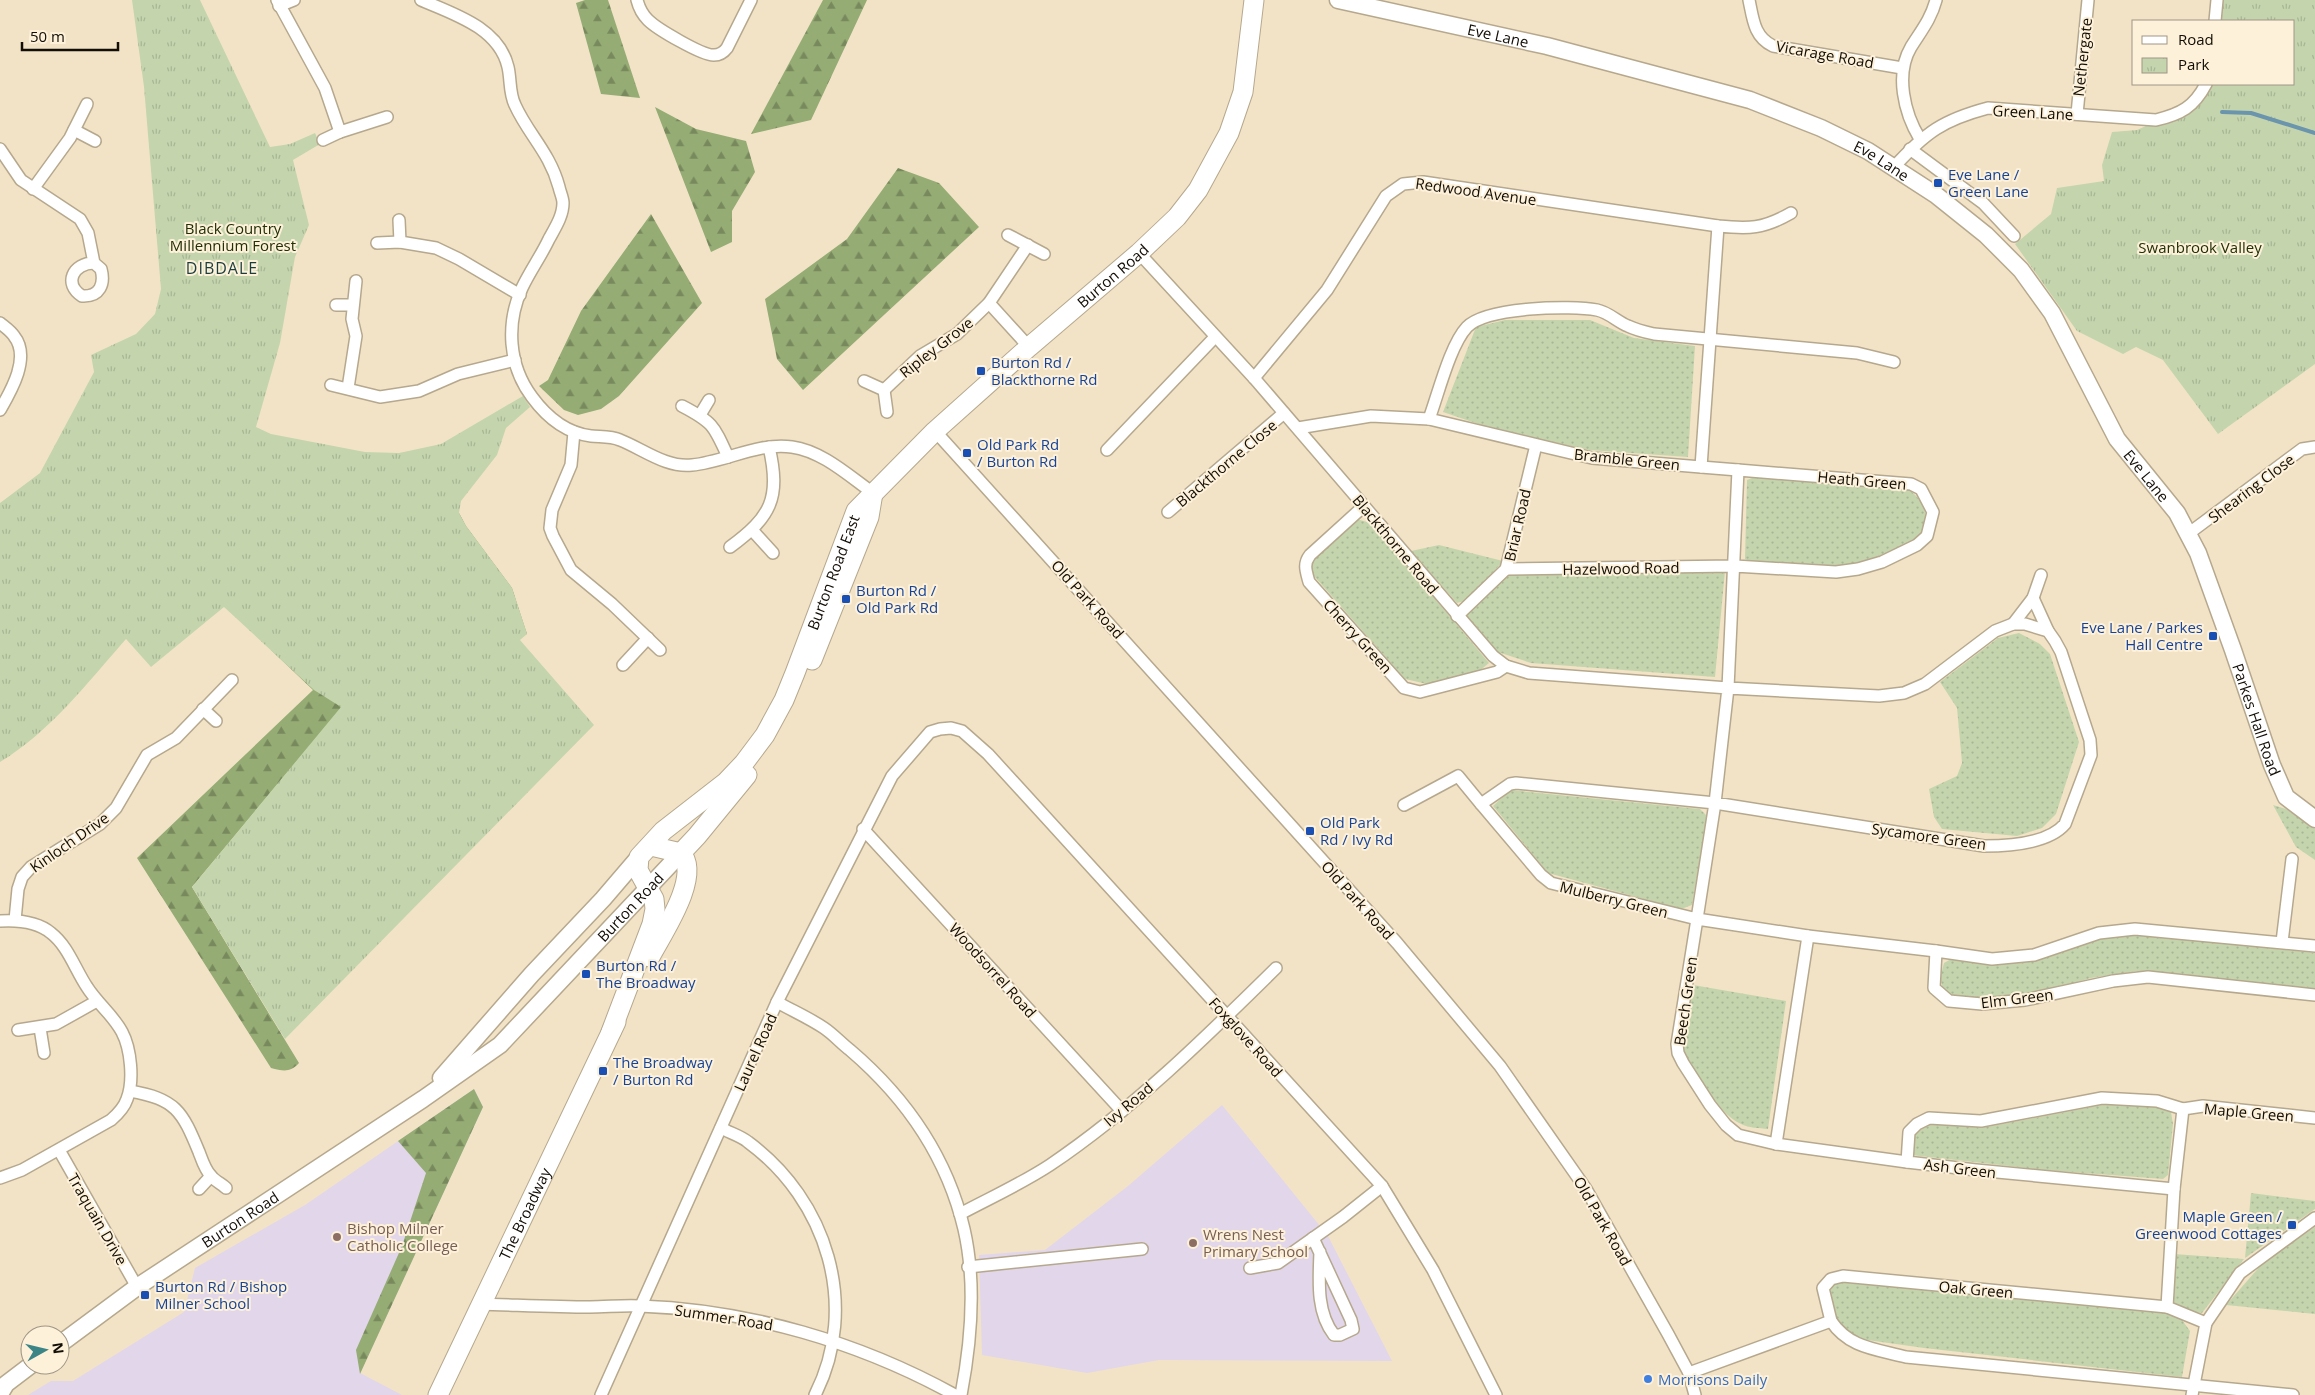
<svg xmlns="http://www.w3.org/2000/svg" width="2315" height="1395" viewBox="0 0 2315 1395" font-family="'Open Sans',sans-serif">
<style>
.education{fill:#e2d6ea}
.grass{fill:url(#grass-dots)}
.forest{fill:url(#forest-firs)}
.park{fill:url(#park-tufts)}
.lines{fill:none;stroke-linecap:round;stroke-linejoin:round}
.stream{stroke:#6b95ac;stroke-width:4}
.street-casing{stroke:#b6a88d;stroke-width:14}
.secondary-casing{stroke:#b6a88d;stroke-width:19}
.primary-casing{stroke:#b6a88d;stroke-width:21}
.street{stroke:#fff;stroke-width:11}
.secondary{stroke:#fff;stroke-width:16}
.primary{stroke:#fff;stroke-width:19}
.transit-dot{fill:#1a4fb4;stroke:#fdf1da;stroke-width:2}
.education-dot{fill:#8d6e63;stroke:#fdf1da;stroke-width:2}
.shop-dot{fill:#3f7fe0;stroke:#fdf1da;stroke-width:2}
.labels{text-anchor:middle;dominant-baseline:central;stroke-width:4;stroke-linejoin:round;paint-order:stroke}
.street-label{font-size:15px;fill:#120d05;stroke:#fdf1da}
.transit-label{font-size:15px;fill:#164399;stroke:#fdf1da;text-anchor:start}
.park-label{font-size:15px;fill:#213005;stroke:#fdf1da}
.education-label{font-size:15px;fill:#785e54;stroke:#fdf1da;text-anchor:start}
.shop-label{font-size:15px;fill:#366cbe;stroke:#fdf1da;text-anchor:start}
.neighbourhood-label{font-size:16px;letter-spacing:1px;fill:#1b3d3e;stroke:#fdf1da}
</style>
<defs>
<pattern id="grass-dots" width="8" height="8" patternUnits="userSpaceOnUse" patternTransform="scale(1.25)"><rect width="8" height="8" fill="#c4d5ae"/><path d="M2 2h.1M6 6h.1" fill="none" stroke="#a7b694" stroke-width="1.8" stroke-linecap="round"/></pattern>
<pattern id="forest-firs" width="22" height="20" patternUnits="userSpaceOnUse" patternTransform="scale(1.25)"><rect width="22" height="20" fill="#95ac74"/><path d="M5 1l3.5 6h-7zM16 11l3.5 6h-7z" fill="#788a5d"/></pattern>
<pattern id="park-tufts" width="24" height="20" patternUnits="userSpaceOnUse" patternTransform="scale(1.25)"><rect width="24" height="20" fill="#c4d5ae"/><path d="M3 7l-1-3M5 7V3M7 7l1-3M15 17l-1-3M17 17v-4M19 17l1-3" fill="none" stroke="#a7b694"/></pattern>
</defs>
<rect width="100%" height="100%" fill="#f2e3c7"/>
<g class="education">
<path d="M 474,1089 L 483,1107 L 360,1373 L 402,1395 L 28,1395 L 51,1381 L 73,1381 L 184,1312 L 195,1268 L 305,1205 Z"/>
<path d="M 1222,1105 L 1328,1236 L 1392,1361 L 1159,1360 L 1087,1373 L 982,1355 L 979,1255 L 1045,1250 L 1128,1186 Z"/>
</g>
<g class="grass">
<path d="M 1505,320 L 1590,320 L 1634,338 L 1695,346 L 1688,457 L 1589,450 L 1490,428 L 1443,412 L 1476,327 Z"/>
<path d="M 1757,476 L 1910,490 C 1925,504 1927,509 1925,530 L 1911,542 L 1863,563 L 1836,567 L 1758,564 L 1745,559 L 1747,480 Z"/>
<path d="M 1356,519 L 1371,523 L 1489,663 L 1478,672 L 1427,684 L 1405,679 L 1314,576 L 1311,567 L 1314,558 Z"/>
<path d="M 1439,545 L 1503,561 L 1468,600 L 1457,603 L 1411,551 Z"/>
<path d="M 1725,571 L 1715,677 L 1531,663 L 1498,652 L 1465,614 L 1509,575 Z"/>
<path d="M 2019,633 L 2040,644 L 2050,654 L 2079,742 L 2056,814 L 2042,828 L 2017,836 L 1942,829 L 1934,817 L 1929,789 L 1957,776 L 1962,763 L 1957,708 L 1940,682 L 1998,638 Z"/>
<path d="M 1510,790 L 1700,809 L 1707,816 L 1692,905 L 1681,909 L 1548,873 L 1493,806 Z"/>
<path d="M 2273,805 L 2286,809 L 2315,829 L 2315,860 L 2296,847 Z"/>
<path d="M 2133,934 L 2315,953 L 2315,989 L 2136,971 L 2091,978 L 2053,989 L 2004,999 L 1969,999 L 1950,996 L 1943,989 L 1940,978 L 1944,963 L 1951,959 L 1994,965 L 2036,957 L 2091,939 Z"/>
<path d="M 1693,985 L 1786,1001 L 1768,1129 C 1759,1128 1748,1128 1741,1124 C 1718,1113 1694,1075 1682,1053 Z"/>
<path d="M 2102,1105 L 2151,1105 L 2171,1112 L 2173,1124 L 2168,1175 L 2163,1179 L 2045,1170 L 1911,1155 L 1913,1136 L 1928,1124 L 1987,1127 Z"/>
<path d="M 2251,1193 L 2315,1201 L 2315,1209 L 2245,1258 Z"/>
<path d="M 2315,1227 L 2315,1314 L 2226,1305 L 2262,1264 Z"/>
<path d="M 2174,1254 L 2244,1259 L 2202,1313 L 2186,1311 L 2170,1301 Z"/>
<path d="M 1840,1281 L 2158,1310 L 2182,1320 L 2190,1331 L 2182,1377 L 1924,1348 L 1860,1339 L 1836,1323 L 1829,1297 L 1832,1286 Z"/>
</g>
<g class="forest">
<path d="M 585,0 L 608,0 L 640,98 L 601,94 L 576,3 Z"/>
<path d="M 823,0 L 867,0 L 811,120 L 751,134 Z"/>
<path d="M 655,107 L 696,129 L 746,141 L 755,172 L 732,211 L 732,242 L 711,252 Z"/>
<path d="M 898,168 L 939,183 L 979,227 L 803,390 L 777,359 L 765,299 L 847,239 Z"/>
<path d="M 651,214 L 702,303 L 619,396 L 601,409 L 578,415 L 564,410 L 539,386 L 548,380 L 581,311 Z"/>
<path d="M 459,513 L 466,526 L 512,588 L 527,634 L 342,707 L 192,887 L 299,1063 C 290,1073 283,1071 271,1068 L 137,858 L 313,690 L 271,650 Z"/>
<path d="M 474,1089 L 483,1107 L 360,1374 L 356,1350 L 402,1246 L 426,1173 L 398,1141 Z"/>
</g>
<g class="park">
<path d="M 132,0 L 200,0 L 270,147 L 290,144 L 315,133 L 320,144 L 293,160 L 309,225 L 295,257 L 280,343 L 256,427 L 271,434 L 365,452 L 399,453 L 441,444 L 523,396 L 530,407 L 506,428 L 497,455 L 461,501 L 459,513 L 466,526 L 512,588 L 527,634 L 520,640 L 594,725 L 285,1039 L 192,887 L 341,707 L 314,690 L 224,607 L 151,667 L 126,639 C 88,682 50,732 0,762 L 0,503 L 40,473 L 94,372 L 91,355 L 136,334 L 155,314 L 161,289 L 144,87 Z"/>
<path d="M 2217,0 L 2315,0 L 2315,364 L 2218,434 L 2163,360 L 2136,347 L 2123,354 L 2077,331 L 2015,244 L 2051,214 L 2057,188 L 2104,181 L 2102,165 L 2112,132 L 2137,130 L 2188,107 L 2206,84 L 2294,84 L 2294,21 L 2215,21 Z"/>
</g>
<g class="lines">
<path class="stream" d="M 2222,112 L 2251,113 L 2315,133"/>
<g class="street-casing">
<g id="street">
<path d="M 277,0 L 325,88 L 340,132 L 387,117"/>
<path d="M 421,0 C 454,14 499,28 508,67 C 511,80 509,93 515,105 C 528,134 550,153 559,187 C 560,192 563,198 563,203 C 563,216 555,228 549,239 C 541,256 530,271 522,288 C 506,323 508,365 532,397 C 546,416 566,433 591,436 C 600,437 611,436 620,440 C 643,449 666,468 692,465 C 725,462 758,442 792,447 C 822,451 849,476 873,493"/>
<path d="M 637,0 C 639,8 642,14 648,20 C 657,29 703,56 714,55 C 720,55 724,52 727,48 L 751,0"/>
<path d="M 1749,0 C 1753,19 1754,37 1773,46 L 1902,68"/>
<path d="M 279,6 L 294,0"/>
<path d="M 2215,21 L 2217,0"/>
<path d="M 2077,114 L 2088,0"/>
<path d="M 74,130 L 95,141"/>
<path d="M 1920,139 C 1904,113 1895,74 1911,47 C 1921,31 1931,19 1936,0"/>
<path d="M 323,140 L 340,132"/>
<path d="M 0,149 L 21,180 L 80,219 L 88,233 L 94,263 L 101,269 C 105,284 100,297 82,296 C 63,284 73,263 94,263"/>
<path d="M 1910,149 L 1983,203 L 2014,236"/>
<path d="M 1894,167 C 1926,132 1943,120 1988,108 L 2156,120 C 2181,114 2194,107 2206,84"/>
<path d="M 33,189 L 70,138 L 87,104"/>
<path d="M 399,220 L 400,242"/>
<path d="M 1008,235 L 1044,254"/>
<path d="M 377,243 L 400,242 L 436,248 L 459,259 L 520,295"/>
<path d="M 1139,253 L 1254,378 L 1493,656 L 1506,666 L 1529,673 L 1728,688 L 1879,696 L 1904,693 L 1925,684 L 1995,631 L 2013,624 L 2025,624 L 2048,631 L 2055,641 L 2061,652 L 2090,740 L 2091,755 L 2065,824 C 2048,844 2009,846 1984,846 L 1715,803 L 1728,688 L 1738,470 L 1911,484 L 1921,489 L 1933,512 L 1927,536 L 1917,545 L 1882,562 L 1858,569 L 1836,572 L 1735,566 L 1506,569"/>
<path d="M 989,303 L 1029,347"/>
<path d="M 336,305 L 352,305"/>
<path d="M 0,323 C 5,327 11,331 14,336 C 31,357 11,391 0,410"/>
<path d="M 1254,378 L 1327,290 L 1386,196 L 1403,184 L 1423,182 L 1718,226 C 1749,229 1763,229 1791,213"/>
<path d="M 864,381 L 884,390 L 887,412"/>
<path d="M 331,385 L 380,397 L 419,391 L 458,374 L 515,360"/>
<path d="M 348,388 L 356,336 L 352,319 L 356,281"/>
<path d="M 884,390 L 920,356 L 957,334 L 989,303 L 1028,245"/>
<path d="M 682,406 C 713,422 714,426 728,457"/>
<path d="M 700,415 L 709,400"/>
<path d="M 1429,419 C 1438,395 1450,345 1467,327 C 1486,307 1571,305 1597,310 C 1608,312 1618,322 1628,326 C 1636,330 1645,332 1654,334 L 1857,353 L 1894,362"/>
<path d="M 1298,428 L 1371,416 L 1429,419 L 1592,458 L 1701,467 L 1718,226"/>
<path d="M 935,431 L 1397,943 L 1500,1066 L 1586,1189 L 1668,1334 L 1689,1373 L 1695,1395"/>
<path d="M 574,432 L 571,465 L 552,510 L 550,528 L 553,536 L 571,570 L 612,604 L 660,650"/>
<path d="M 1107,450 L 1215,337"/>
<path d="M 1701,467 L 1738,470"/>
<path d="M 1364,506 L 1310,555 C 1303,564 1306,571 1309,582 L 1404,688 L 1420,692 L 1497,672 L 1506,666"/>
<path d="M 1168,512 L 1284,413"/>
<path d="M 753,531 L 773,553"/>
<path d="M 2188,534 L 2302,449 L 2315,447"/>
<path d="M 730,547 C 771,517 781,498 769,447"/>
<path d="M 2033,598 L 2048,631"/>
<path d="M 1457,616 L 1506,569 L 1536,445"/>
<path d="M 2013,624 L 2033,598 L 2041,575"/>
<path d="M 623,665 L 648,638"/>
<path d="M 203,709 L 216,721"/>
<path d="M 1516,783 L 1715,803 L 1697,919 L 1551,883 L 1541,875 L 1481,804 L 1510,784 Z"/>
<path d="M 1404,805 L 1458,776 L 1481,804"/>
<path d="M 863,829 L 1122,1111"/>
<path d="M 15,920 L 18,889 L 22,877 L 31,867 L 100,824 L 116,808 L 147,755 L 176,738 L 232,680"/>
<path d="M 0,921 C 17,920 38,922 51,933 C 68,946 75,969 87,987 C 97,1003 113,1015 122,1032 C 131,1049 134,1081 127,1099 C 124,1108 118,1114 111,1120 L 22,1170 L 0,1178"/>
<path d="M 2282,942 L 2292,859"/>
<path d="M 2315,946 L 2135,929 L 2099,933 L 2034,955 L 1992,959 L 1936,951 L 1934,988 L 1949,1001 L 1982,1004 L 2025,1000 L 2113,981 L 2148,977 L 2315,995"/>
<path d="M 777,1002 C 793,1011 809,1018 824,1028 C 833,1034 841,1043 850,1050 C 905,1097 947,1157 964,1229 C 976,1281 971,1343 961,1395"/>
<path d="M 40,1028 L 44,1053"/>
<path d="M 18,1030 L 56,1024 L 97,1001"/>
<path d="M 130,1091 C 176,1099 182,1111 199,1152 C 202,1160 205,1170 211,1176 C 215,1181 222,1184 226,1188"/>
<path d="M 721,1128 C 730,1133 741,1136 748,1142 C 827,1200 860,1306 815,1395"/>
<path d="M 1776,1144 L 1808,936"/>
<path d="M 59,1150 L 137,1287"/>
<path d="M 1907,1162 L 1776,1144 L 1738,1135 L 1726,1125 L 1710,1105 L 1683,1063 L 1678,1053 L 1677,1044 L 1697,919 L 1808,936 L 1936,951"/>
<path d="M 199,1189 L 211,1176"/>
<path d="M 2174,1189 L 1976,1170 L 1907,1162 L 1909,1132 L 1917,1124 L 1929,1118 L 1981,1121 L 2102,1098 L 2157,1101 L 2183,1109"/>
<path d="M 960,1214 C 990,1198 1021,1184 1050,1165 C 1133,1109 1205,1038 1276,968"/>
<path d="M 1313,1238 L 1351,1320 L 1353,1329 L 1340,1335 L 1334,1335 C 1316,1312 1319,1280 1320,1252"/>
<path d="M 968,1267 L 1142,1249"/>
<path d="M 1250,1268 L 1278,1263 L 1343,1217 L 1382,1186"/>
<path d="M 480,1304 C 517,1305 554,1307 590,1307 C 607,1307 623,1305 640,1306 C 750,1310 859,1342 955,1395"/>
<path d="M 1831,1321 L 1823,1288 L 1831,1279 L 1843,1276 L 2167,1307"/>
<path d="M 2206,1323 L 2167,1307 L 2174,1189 L 2183,1109 L 2203,1106 L 2315,1118"/>
<path d="M 1689,1373 L 1831,1321 C 1849,1348 1876,1349 1906,1357 L 2293,1395"/>
<path d="M 601,1395 L 777,1002 L 892,776 L 930,732 L 940,729 L 951,728 L 962,731 L 988,754 L 1382,1186 L 1433,1270 L 1496,1395"/>
<path d="M 2192,1395 L 2206,1323 L 2240,1273 L 2315,1218"/>
</g>
</g>
<g class="secondary-casing">
<g id="secondary">
<path id="s1" d="M 1338,0 L 1547,46 L 1750,100 L 1821,128 L 1868,151 L 1936,195 L 1986,235 L 2021,270 L 2052,313 L 2117,439 L 2177,513 L 2188,534 L 2198,553 L 2233,650 L 2272,765 L 2286,797 L 2315,819"/>
<path d="M 441,1078 L 532,974 L 603,899 L 639,857"/>
<path id="s2" d="M 60,1344 L 137,1287 L 423,1099 L 500,1045 L 681,853"/>
<path d="M 0,1394 L 6,1384 L 31,1365"/>
</g>
</g>
<g class="primary-casing">
<g id="primary">
<path d="M 812,660 L 869,517 L 873,493"/>
<path d="M 681,853 L 697,836 L 747,775"/>
<path d="M 650,957 C 662,934 702,876 681,853 L 651,846"/>
<path id="s3" d="M 611,1032 L 652,924 L 655,909 L 654,899 L 638,870 L 639,857 L 663,831 L 726,782 L 744,763 L 765,735 L 784,700 L 795,673 L 856,511 L 935,431 L 1029,347 L 1139,253 L 1177,217 L 1198,190 L 1229,133 L 1243,92 L 1254,0"/>
<path id="s4" d="M 438,1395 L 616,1022"/>
</g>
</g>
<use href="#street" class="street"/>
<use href="#secondary" class="secondary"/>
<use href="#primary" class="primary"/>
</g>
<g class="transit-dot">
<rect x="1933" y="178" width="10" height="10" rx="2.5"/>
<rect x="976" y="366" width="10" height="10" rx="2.5"/>
<rect x="962" y="448" width="10" height="10" rx="2.5"/>
<rect x="841" y="594" width="10" height="10" rx="2.5"/>
<rect x="2208" y="631" width="10" height="10" rx="2.5"/>
<rect x="1305" y="826" width="10" height="10" rx="2.5"/>
<rect x="581" y="969" width="10" height="10" rx="2.5"/>
<rect x="598" y="1066" width="10" height="10" rx="2.5"/>
<rect x="2287" y="1220" width="10" height="10" rx="2.5"/>
<rect x="140" y="1290" width="10" height="10" rx="2.5"/>
</g>
<g class="education-dot">
<circle cx="337" cy="1237" r="5"/>
<circle cx="1193" cy="1243" r="5"/>
</g>
<circle class="shop-dot" cx="1648" cy="1379" r="5"/>
<g class="labels">
<g class="street-label">
<text stroke="none"><textPath href="#s1" startOffset="164">Eve Lane</textPath></text>
<text transform="translate(1825 54) rotate(10)">Vicarage Road</text>
<text transform="translate(2082 57) rotate(-84)">Nethergate</text>
<text transform="translate(2033 112) rotate(3)">Green Lane</text>
<text stroke="none"><textPath href="#s1" startOffset="569">Eve Lane</textPath></text>
<text transform="translate(1476 191) rotate(8)">Redwood Avenue</text>
<text stroke="none"><textPath href="#s3" startOffset="954">Burton Road</textPath></text>
<text transform="translate(936 347) rotate(-38)">Ripley Grove</text>
<text transform="translate(1627 459) rotate(6)">Bramble Green</text>
<text transform="translate(1226 463) rotate(-40)">Blackthorne Close</text>
<text stroke="none"><textPath href="#s1" startOffset="989">Eve Lane</textPath></text>
<text transform="translate(1862 480) rotate(5)">Heath Green</text>
<text transform="translate(2251 488) rotate(-37)">Shearing Close</text>
<text transform="translate(1517 525) rotate(-77)">Briar Road</text>
<text transform="translate(1396 544) rotate(50)">Blackthorne Road</text>
<text transform="translate(1621 568) rotate(-1)">Hazelwood Road</text>
<text stroke="none"><textPath href="#s3" startOffset="540">Burton Road East</textPath></text>
<text transform="translate(1088 599) rotate(48)">Old Park Road</text>
<text transform="translate(1358 636) rotate(48)">Cherry Green</text>
<text stroke="none"><textPath href="#s1" startOffset="1259">Parkes Hall Road</textPath></text>
<text transform="translate(1929 836) rotate(8)">Sycamore Green</text>
<text transform="translate(69 842) rotate(-35)">Kinloch Drive</text>
<text transform="translate(1614 899) rotate(14)">Mulberry Green</text>
<text transform="translate(1358 900) rotate(48)">Old Park Road</text>
<text stroke="none"><textPath href="#s2" startOffset="722">Burton Road</textPath></text>
<text transform="translate(993 970) rotate(48)">Woodsorrel Road</text>
<text transform="translate(2017 998) rotate(-7)">Elm Green</text>
<text transform="translate(1685 1001) rotate(-82)">Beech Green</text>
<text transform="translate(1246 1037) rotate(48)">Foxglove Road</text>
<text transform="translate(755 1052) rotate(-66)">Laurel Road</text>
<text transform="translate(1128 1104) rotate(-40)">Ivy Road</text>
<text transform="translate(2249 1112) rotate(5)">Maple Green</text>
<text transform="translate(1960 1168) rotate(7)">Ash Green</text>
<text stroke="none"><textPath href="#s4" startOffset="201">The Broadway</textPath></text>
<text transform="translate(98 1219) rotate(60)">Traquain Drive</text>
<text stroke="none"><textPath href="#s2" startOffset="219">Burton Road</textPath></text>
<text transform="translate(1603 1221) rotate(60)">Old Park Road</text>
<text transform="translate(1976 1289) rotate(5)">Oak Green</text>
<text transform="translate(724 1317) rotate(9)">Summer Road</text>
</g>
<g class="transit-label">
<text x="1948" y="174">Eve Lane /<tspan x="1948" dy="17">Green Lane</tspan></text>
<text x="991" y="362">Burton Rd /<tspan x="991" dy="17">Blackthorne Rd</tspan></text>
<text x="977" y="444">Old Park Rd<tspan x="977" dy="17">/ Burton Rd</tspan></text>
<text x="856" y="590">Burton Rd /<tspan x="856" dy="17">Old Park Rd</tspan></text>
<text x="2203" y="627" text-anchor="end">Eve Lane / Parkes<tspan x="2203" dy="17">Hall Centre</tspan></text>
<text x="1320" y="822">Old Park<tspan x="1320" dy="17">Rd / Ivy Rd</tspan></text>
<text x="596" y="965">Burton Rd /<tspan x="596" dy="17">The Broadway</tspan></text>
<text x="613" y="1062">The Broadway<tspan x="613" dy="17">/ Burton Rd</tspan></text>
<text x="2282" y="1216" text-anchor="end">Maple Green /<tspan x="2282" dy="17">Greenwood Cottages</tspan></text>
<text x="155" y="1286">Burton Rd / Bishop<tspan x="155" dy="17">Milner School</tspan></text>
</g>
<g class="park-label">
<text x="233" y="228">Black Country<tspan x="233" dy="17">Millennium Forest</tspan></text>
<text x="2200" y="247">Swanbrook Valley</text>
</g>
<g class="education-label">
<text x="347" y="1228">Bishop Milner<tspan x="347" dy="17">Catholic College</tspan></text>
<text x="1203" y="1234">Wrens Nest<tspan x="1203" dy="17">Primary School</tspan></text>
</g>
<g class="shop-label">
<text x="1658" y="1379">Morrisons Daily</text>
</g>
<g class="neighbourhood-label">
<text x="222" y="268">DIBDALE</text>
</g>
</g>
<rect x="2132" y="20" width="162" height="65" fill="#fdf1da" stroke="#9f9685"/>
<rect x="2142" y="36" width="25" height="8" fill="#ffffff" stroke="#9f9685"/>
<text x="2178" y="45" font-size="15" fill="#120d05">Road</text>
<rect x="2142" y="58" width="25" height="15" fill="url(#park-tufts)" stroke="#9f9685"/>
<text x="2178" y="70" font-size="15" fill="#120d05">Park</text>
<g transform="translate(45 1350) rotate(82)"><circle r="24" fill="#fdf1da" stroke="#9f9685"/>
<path d="M0-4L9 19L0 12L-9 19Z" fill="#3c8587"/>
<text y="-8" font-size="14" font-weight="bold" text-anchor="middle" fill="#120d05">N</text>
</g>
<path d="M22 42v8h96v-8" fill="none" stroke="#120d05" stroke-width="2.5"/>
<text x="30" y="42" font-size="15" fill="#120d05" stroke="#fdf1da" stroke-width="4" paint-order="stroke">50 m</text>
</svg>
